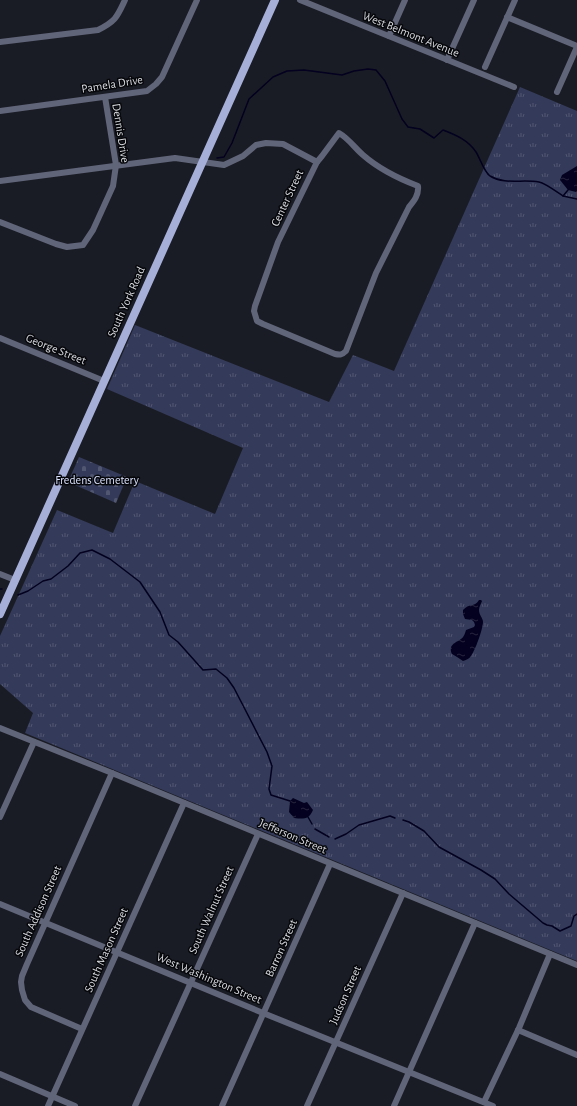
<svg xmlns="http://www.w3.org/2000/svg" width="577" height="1106" viewBox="0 0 577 1106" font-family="'Alegreya Sans',sans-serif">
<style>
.grass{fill:url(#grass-tufts)}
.cemetery{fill:url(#cemetery-stones)}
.water{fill:url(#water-ripples)}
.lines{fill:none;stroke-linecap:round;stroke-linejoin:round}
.stream{stroke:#03011f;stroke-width:1.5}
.minor{stroke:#616579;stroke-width:6}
.major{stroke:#a6afd8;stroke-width:8}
.labels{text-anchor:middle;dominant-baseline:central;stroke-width:3;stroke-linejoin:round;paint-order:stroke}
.street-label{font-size:12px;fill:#d7d9df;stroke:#06070b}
.park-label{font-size:12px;fill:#d9e0fc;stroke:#06070b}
</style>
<defs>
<pattern id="grass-tufts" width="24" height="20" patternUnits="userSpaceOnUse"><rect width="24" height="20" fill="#343b5a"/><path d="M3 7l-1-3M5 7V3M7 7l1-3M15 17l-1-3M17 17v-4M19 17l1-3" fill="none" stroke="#515771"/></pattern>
<pattern id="cemetery-stones" width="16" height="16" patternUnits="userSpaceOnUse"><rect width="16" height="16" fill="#343b5a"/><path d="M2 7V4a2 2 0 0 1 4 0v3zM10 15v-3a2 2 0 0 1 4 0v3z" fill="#515771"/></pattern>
<pattern id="water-ripples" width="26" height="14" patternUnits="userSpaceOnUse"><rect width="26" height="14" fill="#03011f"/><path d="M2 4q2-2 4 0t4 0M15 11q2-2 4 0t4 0" fill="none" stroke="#27253f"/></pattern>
</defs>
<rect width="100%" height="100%" fill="#1a1c25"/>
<path class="grass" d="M 520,87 L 577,111 L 577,961 L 25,733 L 33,713 L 0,684 L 0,636 L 57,510 L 113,533 L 135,481 L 215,514 L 243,448 L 107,389 L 135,325 L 329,402 L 353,355 L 394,371 Z"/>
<path class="cemetery" d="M 79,457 L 127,477 L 116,503 L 68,482 Z"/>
<g class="water">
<path d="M 577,166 L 577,191 L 576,192 L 568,190 L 560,180 L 562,175 Z"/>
<path d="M 479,600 L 481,600 L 482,601 C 481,604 479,607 479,610 C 479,615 483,618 483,622 C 483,629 475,651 471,656 C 469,659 466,660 463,661 L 457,657 L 452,654 C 448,645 455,643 461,639 C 464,637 465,633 466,630 L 474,627 L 475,625 L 474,622 L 472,620 L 465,619 L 463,614 L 463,610 C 469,603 474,608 479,600 Z"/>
<path d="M 293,798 L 304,803 L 307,802 L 313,810 C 309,820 303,819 294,818 L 289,812 L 290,801 Z"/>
</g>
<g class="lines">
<g class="stream">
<path d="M 217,158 L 224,157 L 232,143 L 249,99 L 273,77 L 287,71 L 304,70 L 342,75 L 354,71 L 368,69 L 376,70 L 385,81 L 402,119 L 408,127 L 420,129 L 434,138 L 443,130 C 456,135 468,140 476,152 C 480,158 484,172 490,176 C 505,185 522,179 539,182 C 545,183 557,192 563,196 L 568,190"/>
<path d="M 563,196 L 577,199"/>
<path d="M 0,589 L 2,589"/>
<path d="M 18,595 L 28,591 L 43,581 L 51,579 L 68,566 L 80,553 L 92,550 L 110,559 L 140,582 L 160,612 L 169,635 L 178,642 L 203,670 L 216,669 L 227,678 L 234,688 L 267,752 L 272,766 L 269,789 L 271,795 L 290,801"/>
<path d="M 308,817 L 312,824"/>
<path d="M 403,820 L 409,822 L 424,831 L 439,847 L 481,870 L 495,879 L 509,894 L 543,923 L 547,925 L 552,926 L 560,931 L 571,926 L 574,916 L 577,914"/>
<path d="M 315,829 L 329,837"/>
<path d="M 335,839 L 346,834 L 359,825 L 390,816 L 395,818"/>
</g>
<g class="minor">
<path d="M 300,0 L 514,87"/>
<path d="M 507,17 L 577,46"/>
<path d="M 389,36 L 405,0"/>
<path d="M 0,42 L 98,30 C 116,21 117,17 125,0"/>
<path d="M 447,60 L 474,0"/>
<path d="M 485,67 L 515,0"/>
<path d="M 557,92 L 577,47"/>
<path d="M 0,111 L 147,91 L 156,84 L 162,77 L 197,0"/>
<path d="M 339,133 C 348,138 355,148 363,155 C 379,169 397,178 418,186 C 419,195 414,201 409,207 L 376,273 L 346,351 C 342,355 340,355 335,354 L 263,324 L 257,321 L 254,311 L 255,306 L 278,242 L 317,162 L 322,156 Z"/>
<path d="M 0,181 L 175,158 L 224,165 L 243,156 L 256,145 L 266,143 L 283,144 L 317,162"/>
<path d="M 0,222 L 56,244 L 67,247 L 83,245 L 93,230 L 113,186 L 116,165 L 105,97"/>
<path d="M 0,338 L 104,381"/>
<path d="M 0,574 L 15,580"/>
<path d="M 0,728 L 112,773 L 577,965"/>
<path d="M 0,817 L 34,742"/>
<path d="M 0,904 L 263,1013 L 493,1106"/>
<path d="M 82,1029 L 31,1007 L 25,1000 L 22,990 L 21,982 L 22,976 L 27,964 L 112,773"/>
<path d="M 518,1030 L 577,1055"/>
<path d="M 0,1074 L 75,1106"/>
<path d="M 484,1102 L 519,1028 L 550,954"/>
<path d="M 48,1106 L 184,803"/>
<path d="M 135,1106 L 258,834"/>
<path d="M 222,1106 L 330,864"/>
<path d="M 307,1106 L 403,893"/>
<path d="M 394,1106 L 475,923"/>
</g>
<path class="major" d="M 0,614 L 275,0"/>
</g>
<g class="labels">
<g class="street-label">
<text transform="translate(411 34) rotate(22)">West Belmont Avenue</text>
<text transform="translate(112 84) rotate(-9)">Pamela Drive</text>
<text transform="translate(121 133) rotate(81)">Dennis Drive</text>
<text transform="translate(287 198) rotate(-65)">Center Street</text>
<text transform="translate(126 302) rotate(-66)">South York Road</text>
<text transform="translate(56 349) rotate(22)">George Street</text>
<text transform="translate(293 836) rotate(23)">Jefferson Street</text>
<text transform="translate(211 910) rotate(-66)">South Walnut Street</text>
<text transform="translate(38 911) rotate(-66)">South Addison Street</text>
<text transform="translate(281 948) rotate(-66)">Barron Street</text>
<text transform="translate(106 950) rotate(-66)">South Mason Street</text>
<text transform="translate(209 978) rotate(23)">West Washington Street</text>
<text transform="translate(345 995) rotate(-66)">Judson Street</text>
</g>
<g class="park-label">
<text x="97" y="480">Fredens Cemetery</text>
</g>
</g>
</svg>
